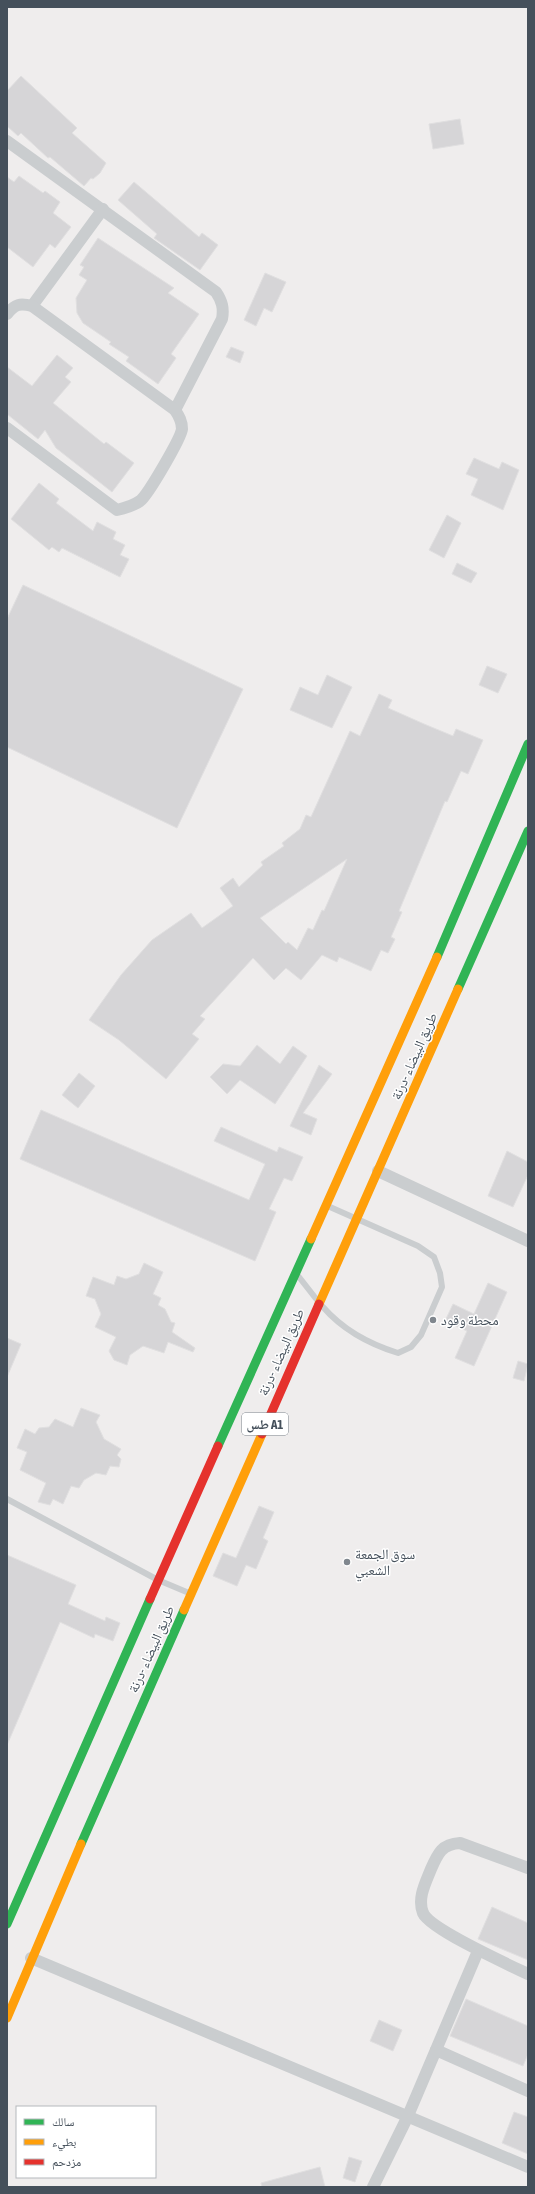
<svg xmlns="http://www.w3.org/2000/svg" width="535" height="2194" viewBox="0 0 535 2194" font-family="'Asap Condensed','Noto Naskh Arabic',sans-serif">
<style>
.building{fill:#d6d5d7;stroke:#e0dfe0;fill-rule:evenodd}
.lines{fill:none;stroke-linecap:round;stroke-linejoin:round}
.lane{stroke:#cacdcf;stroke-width:6}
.street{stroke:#cacdcf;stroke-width:12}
.fast{stroke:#30b455;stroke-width:9}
.slow{stroke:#ff9f0a;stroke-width:9}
.jam{stroke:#e5322d;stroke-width:9}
.poi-dot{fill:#80878e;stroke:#fff;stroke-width:1.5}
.labels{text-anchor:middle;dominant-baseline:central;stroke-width:3;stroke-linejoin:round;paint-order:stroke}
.shield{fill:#fff;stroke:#7d848c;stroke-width:1}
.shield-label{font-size:13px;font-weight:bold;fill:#45505b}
.street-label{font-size:14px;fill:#45505b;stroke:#fff}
.poi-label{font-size:14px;fill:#45505b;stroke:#fff;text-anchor:start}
</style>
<rect width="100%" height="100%" fill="#efeded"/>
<g class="building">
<path d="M 21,76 L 77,128 L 72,133 L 106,163 L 100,173 L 93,179 L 91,178 L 84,186 L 50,157 L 48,158 L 21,133 L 18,136 L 7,126 L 7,91 Z"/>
<path d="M 460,119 L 464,144 L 433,149 L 429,124 Z"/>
<path d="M 19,176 L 43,193 L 45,191 L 60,202 L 53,213 L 71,227 L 55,248 L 50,244 L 33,267 L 7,247 L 7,177 L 14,182 Z"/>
<path d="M 134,182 L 199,237 L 202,233 L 218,245 L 200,270 L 154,238 L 157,234 L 118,200 Z"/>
<path d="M 98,238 L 174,288 L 168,293 L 199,314 L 171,354 L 176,358 L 158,384 L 126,361 L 129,357 L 109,344 L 111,342 L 83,323 L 77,313 L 76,298 L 87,280 L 79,275 L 84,267 L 80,265 Z"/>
<path d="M 265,273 L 286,282 L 272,312 L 264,308 L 256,326 L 244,320 Z"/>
<path d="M 231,347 L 244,352 L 240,363 L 226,357 Z"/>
<path d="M 57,355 L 73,368 L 65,377 L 71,382 L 53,403 L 104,444 L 106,442 L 134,463 L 112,492 L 56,448 L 45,430 L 38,439 L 7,414 L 7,367 L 32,386 Z"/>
<path d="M 474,458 L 499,469 L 502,462 L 519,470 L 503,510 L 471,495 L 478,479 L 466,474 Z"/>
<path d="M 39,483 L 59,499 L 56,503 L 93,531 L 97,522 L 116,532 L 113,539 L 125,545 L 120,555 L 129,559 L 120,577 L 62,548 L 59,552 L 52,547 L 49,550 L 11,519 Z"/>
<path d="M 447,515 L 461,523 L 444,558 L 429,550 Z"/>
<path d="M 457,563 L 477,573 L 471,583 L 452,574 Z"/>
<path d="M 23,585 L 243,689 L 177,828 L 7,747 L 7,619 Z"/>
<path d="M 487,666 L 507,674 L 498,693 L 479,685 Z"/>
<path d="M 327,675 L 352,687 L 332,728 L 290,710 L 300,687 L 318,695 Z"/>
<path d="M 379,694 L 392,700 L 388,708 L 424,724 L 453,736 L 456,729 L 483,740 L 468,774 L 461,771 L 447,802 L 445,801 L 399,911 L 402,912 L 391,937 L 395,939 L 388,953 L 381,950 L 371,971 L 339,957 L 337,962 L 322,955 L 301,980 L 286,968 L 274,980 L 253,958 L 200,1016 L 205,1019 L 192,1034 L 199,1039 L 166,1079 L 119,1040 L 89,1020 L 121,975 L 152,940 L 191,913 L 202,928 L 233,906 L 220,888 L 233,878 L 239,887 L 263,865 L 261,862 L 284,846 L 282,843 L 300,829 L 306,815 L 311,817 L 350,731 L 360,736 ZM 347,859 L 324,911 L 322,910 L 313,930 L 308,928 L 297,950 L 288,942 L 286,944 L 260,918 Z"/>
<path d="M 257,1045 L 280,1064 L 293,1046 L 307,1056 L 275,1104 L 240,1080 L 227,1094 L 210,1077 L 223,1064 L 240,1066 Z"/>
<path d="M 319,1065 L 332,1074 L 303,1113 L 317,1119 L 311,1135 L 290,1126 Z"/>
<path d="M 79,1073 L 95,1086 L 78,1108 L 62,1095 Z"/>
<path d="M 41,1110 L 249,1200 L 265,1164 L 214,1141 L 221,1127 L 277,1152 L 279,1147 L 303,1157 L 292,1181 L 284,1178 L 269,1209 L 276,1212 L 255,1261 L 20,1159 Z"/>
<path d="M 507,1151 L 528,1162 L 528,1175 L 513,1207 L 488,1196 Z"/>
<path d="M 144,1263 L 163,1272 L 153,1294 L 161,1298 L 158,1305 L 165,1309 L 171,1322 L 175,1323 L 172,1332 L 195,1348 L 193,1352 L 168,1342 L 164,1353 L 143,1346 L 130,1355 L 127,1365 L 114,1360 L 109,1351 L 116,1337 L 95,1327 L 101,1314 L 95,1299 L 86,1296 L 93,1277 L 114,1285 L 117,1276 L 126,1279 L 139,1274 Z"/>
<path d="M 488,1283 L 507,1292 L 474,1366 L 455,1358 L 467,1331 L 445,1321 L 453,1304 L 474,1314 Z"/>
<path d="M 7,1338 L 21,1344 L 7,1377 Z"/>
<path d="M 518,1361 L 528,1364 L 524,1381 L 513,1378 Z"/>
<path d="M 81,1408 L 100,1415 L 96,1422 L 104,1439 L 121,1449 L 117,1455 L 121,1459 L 119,1467 L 110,1466 L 106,1475 L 96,1473 L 84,1480 L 79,1488 L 71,1486 L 63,1504 L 53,1499 L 50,1505 L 38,1502 L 46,1483 L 20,1470 L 27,1452 L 17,1448 L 25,1429 L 35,1434 L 39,1428 L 49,1427 L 55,1419 L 73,1427 Z"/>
<path d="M 259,1506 L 274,1512 L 263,1538 L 268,1541 L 256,1569 L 246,1565 L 237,1586 L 213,1576 L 223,1553 L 236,1558 Z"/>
<path d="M 7,1555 L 76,1585 L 68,1604 L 105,1621 L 106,1617 L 120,1623 L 113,1641 L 95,1634 L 94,1638 L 60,1622 L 7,1745 Z"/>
<path d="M 492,1907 L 528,1923 L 528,1960 L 478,1939 Z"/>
<path d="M 466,1999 L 528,2026 L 528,2054 L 523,2066 L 450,2036 Z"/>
<path d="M 379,2020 L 402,2030 L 393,2051 L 370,2041 Z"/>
<path d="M 514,2112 L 528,2117 L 528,2154 L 502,2143 Z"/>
<path d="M 349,2157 L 362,2161 L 355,2182 L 343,2178 Z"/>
<path d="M 320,2167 L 325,2187 L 262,2187 L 261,2183 Z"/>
</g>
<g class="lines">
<g class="lane">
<path d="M 299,1277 L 317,1300"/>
<path d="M 323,1307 C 343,1330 369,1344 398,1353 L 411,1347 L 421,1335 L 442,1287 L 440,1273 L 434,1257 L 418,1246 L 330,1207"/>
<path d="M 7,1499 L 158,1580 L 189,1593"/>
</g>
<g class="street">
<path d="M 7,141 L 216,292 C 222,301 224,308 222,319 L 175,410"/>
<path d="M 32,306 L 103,209"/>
<path d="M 7,314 C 15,304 20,303 32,306 L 175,410 C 179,416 182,421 182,429 C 181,438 148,495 140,501 C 133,506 126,508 117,510 L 7,428"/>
<path d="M 378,1171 L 528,1241"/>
<path d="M 528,1868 L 460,1843 C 442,1844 438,1853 431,1869 C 426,1882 417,1898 423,1913 C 430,1929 509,1965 528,1974"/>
<path d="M 31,1958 L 528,2167"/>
<path d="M 436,2050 L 528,2091"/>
<path d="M 373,2187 L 407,2118 L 478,1951"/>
</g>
<g class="fast">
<path d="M 437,957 L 528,744"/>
<path d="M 458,989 L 528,831"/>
<path d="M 218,1446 L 311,1239"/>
<path d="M 81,1844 L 184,1610"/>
<path d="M 7,1924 L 150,1599"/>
</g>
<g class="slow">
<path d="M 311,1239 L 437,957"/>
<path d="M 319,1304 L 458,989"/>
<path d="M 184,1610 L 262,1434"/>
<path d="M 7,2018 L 81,1844"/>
</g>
<g class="jam">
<path d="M 262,1434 L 319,1304"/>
<path d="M 150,1599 L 218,1446"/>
</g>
</g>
<g class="poi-dot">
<circle cx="433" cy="1320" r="4"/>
<circle cx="347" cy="1562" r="4"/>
</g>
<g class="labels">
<rect class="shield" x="242" y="1413" width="46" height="22" rx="3"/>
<g class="shield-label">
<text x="265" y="1424">طس A1</text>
</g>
<g class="street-label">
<text transform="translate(414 1056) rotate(-66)">طريق البيضاء -درنة</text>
<text transform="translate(281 1352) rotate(-66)">طريق البيضاء -درنة</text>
<text transform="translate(151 1649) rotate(-66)">طريق البيضاء -درنة</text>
</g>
<g class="poi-label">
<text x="441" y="1320">محطة وقود</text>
<text x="355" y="1554">سوق الجمعة<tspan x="355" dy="16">الشعبي</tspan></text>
</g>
</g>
<rect width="535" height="2194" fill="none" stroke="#45505b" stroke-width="16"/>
<rect x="16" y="2106" width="140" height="72" fill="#ffffff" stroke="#b5b9bd"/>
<rect x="24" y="2119" width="20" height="6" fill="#30b455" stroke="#b5b9bd"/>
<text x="52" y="2126" font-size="12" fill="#45505b">سالك</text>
<rect x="24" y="2139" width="20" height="6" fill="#ff9f0a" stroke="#b5b9bd"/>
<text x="52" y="2146" font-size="12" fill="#45505b">بطيء</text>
<rect x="24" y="2159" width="20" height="6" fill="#e5322d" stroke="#b5b9bd"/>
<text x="52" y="2166" font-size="12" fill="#45505b">مزدحم</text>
</svg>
